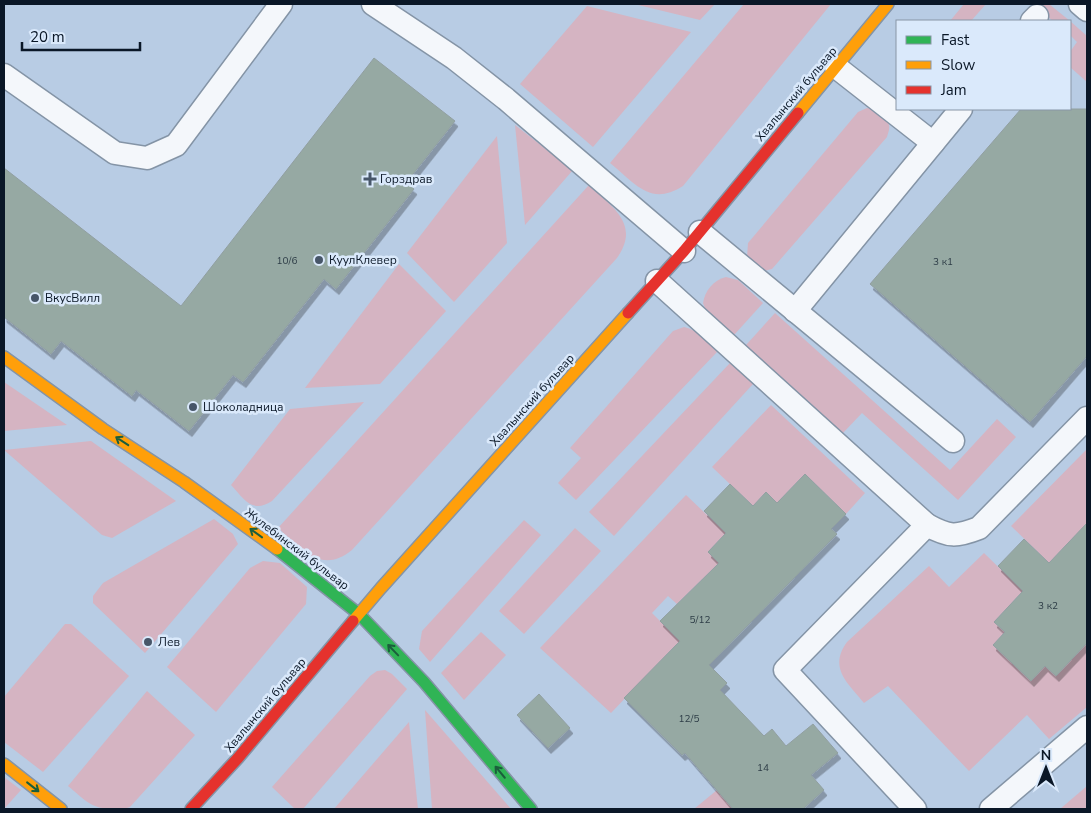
<svg xmlns="http://www.w3.org/2000/svg" width="1091" height="813" viewBox="0 0 1091 813" font-family="'Nunito Sans',sans-serif">
<style>
.green{fill:#d5b4c2}
.building{fill:#96a9a3;stroke:#919fa1;filter:url(#shadow)}
.lines{fill:none;stroke-linecap:round;stroke-linejoin:round}
.lane-casing{stroke:#8494a6;stroke-width:25}
.fast-casing{stroke:#8494a6;stroke-width:14}
.slow-casing{stroke:#8494a6;stroke-width:14}
.jam-casing{stroke:#8494a6;stroke-width:14}
.lane{stroke:#f4f7fb;stroke-width:22}
.fast{stroke:#30b455;stroke-width:11}
.slow{stroke:#ff9f0a;stroke-width:11}
.jam{stroke:#e5322d;stroke-width:11}
.oneway{stroke:#1b5e3c}
.poi-dot{fill:#475669;stroke:#dae9fb;stroke-width:2}
.labels{text-anchor:middle;dominant-baseline:central;stroke-width:5;stroke-linejoin:round;paint-order:stroke}
.number-label{font-size:10px;fill:#2d3c46}
.street-label{font-size:12px;fill:#0a1727;stroke:#dae9fb}
.poi-label{font-size:12px;fill:#0a1727;stroke:#dae9fb;text-anchor:start}
</style>
<defs>
<filter id="shadow"><feDropShadow dx="3" dy="5.5" stdDeviation="0" flood-color="#0004"/></filter>
</defs>
<rect width="100%" height="100%" fill="#b8cce4"/>
<g class="green">
<path d="M 634,4 L 715,4 L 700,20 Z"/>
<path d="M 744,4 L 831,4 L 683,186 C 650,207 635,183 610,163 Z"/>
<path d="M 964,4 L 986,4 L 971,21 L 950,21 Z"/>
<path d="M 1032,4 L 1049,4 L 1070,21 L 1053,21 Z"/>
<path d="M 587,6 L 691,32 L 593,147 L 520,84 Z"/>
<path d="M 1070,21 L 1087,36 L 1087,82 L 1070,67 L 1070,52 L 1077,42 L 1070,35 Z"/>
<path d="M 867,108 C 873,109 888,118 889,125 C 890,129 888,133 887,137 L 772,269 L 764,271 L 747,257 L 748,243 L 858,112 Z"/>
<path d="M 515,125 L 573,170 L 525,225 Z"/>
<path d="M 497,136 L 507,243 L 454,302 L 407,253 Z"/>
<path d="M 589,185 C 612,207 641,224 617,258 L 352,550 C 321,575 302,549 278,528 Z"/>
<path d="M 399,264 L 446,311 L 380,384 L 305,388 Z"/>
<path d="M 726,277 L 738,280 L 763,303 L 734,335 L 707,313 L 703,303 C 705,291 713,280 726,277 Z"/>
<path d="M 775,313 L 950,470 L 997,419 L 1016,437 L 958,500 L 862,413 L 843,433 L 746,345 Z"/>
<path d="M 684,327 C 698,330 708,342 717,352 L 576,500 L 558,483 L 581,458 L 570,448 L 673,331 Z"/>
<path d="M 730,363 L 753,384 L 614,536 L 589,512 Z"/>
<path d="M 4,382 L 67,425 L 4,431 Z"/>
<path d="M 364,402 L 272,501 C 252,514 244,499 231,485 L 290,409 Z"/>
<path d="M 771,405 L 865,493 L 846,514 L 805,474 L 777,503 L 766,492 L 753,506 L 712,467 Z"/>
<path d="M 91,441 L 176,501 L 112,538 L 102,535 L 4,450 Z"/>
<path d="M 1087,449 L 1087,544 L 1077,534 L 1049,563 L 1011,526 Z"/>
<path d="M 686,495 L 726,533 L 708,552 L 719,563 L 677,604 L 668,596 L 652,613 L 687,648 L 674,647 L 611,713 L 540,648 Z"/>
<path d="M 214,519 L 233,534 L 238,544 L 145,653 L 93,603 L 93,596 L 103,583 Z"/>
<path d="M 524,520 L 541,535 L 430,662 L 419,649 L 422,631 Z"/>
<path d="M 575,528 L 601,551 L 524,634 L 499,611 Z"/>
<path d="M 984,553 L 1023,591 L 994,622 L 1005,632 L 993,645 L 1031,681 L 1045,666 L 1056,676 L 1087,643 L 1087,707 L 1049,739 L 1027,715 L 969,771 L 888,686 L 864,703 C 848,683 828,668 847,642 L 929,566 L 949,587 Z"/>
<path d="M 263,561 L 280,563 L 307,587 L 306,604 L 216,712 L 167,667 L 250,568 Z"/>
<path d="M 65,624 L 71,624 L 129,676 L 43,772 L 4,742 L 4,697 Z"/>
<path d="M 481,632 L 506,655 L 464,700 L 441,673 Z"/>
<path d="M 385,670 L 392,674 L 407,689 L 303,809 L 295,809 L 272,787 L 370,676 L 377,671 Z"/>
<path d="M 147,691 L 195,735 L 130,807 C 125,809 120,809 114,809 C 91,809 85,800 68,786 Z"/>
<path d="M 425,710 L 511,809 L 432,809 Z"/>
<path d="M 409,722 L 418,809 L 334,809 Z"/>
<path d="M 4,777 L 21,790 L 4,809 Z"/>
<path d="M 1087,786 L 1087,809 L 1060,809 Z"/>
<path d="M 717,790 L 733,809 L 694,809 Z"/>
</g>
<g class="building">
<path d="M 374,58 L 455,121 L 406,183 L 414,189 L 336,289 L 324,279 L 243,382 L 233,375 L 189,431 L 136,390 L 132,396 L 61,341 L 51,354 L 4,317 L 4,168 L 181,306 Z"/>
<path d="M 1021,109 L 1087,109 L 1087,356 L 1030,422 L 870,284 Z"/>
<path d="M 805,474 L 846,514 L 831,529 L 837,534 L 709,665 L 727,683 L 720,690 L 764,736 L 772,729 L 786,746 L 813,724 L 838,753 L 811,775 L 824,790 L 803,809 L 733,809 L 685,753 L 682,755 L 624,698 L 680,641 L 660,621 L 719,563 L 708,552 L 726,533 L 704,511 L 730,484 L 753,506 L 766,492 L 777,503 Z"/>
<path d="M 1087,523 L 1087,643 L 1056,676 L 1045,666 L 1031,681 L 993,645 L 1005,632 L 994,622 L 1023,591 L 998,566 L 1024,539 L 1049,563 Z"/>
<path d="M 539,694 L 570,728 L 548,748 L 517,715 Z"/>
</g>
<g class="lines">
<g class="lane-casing">
<g id="lane">
<path d="M 373,4 L 454,58 L 506,99 L 684,251"/>
<path d="M 1080,4 L 1087,10"/>
<path d="M 1032,21 L 1037,16"/>
<path d="M 836,67 L 933,143"/>
<path d="M 4,75 L 115,153 L 147,158 L 176,145 L 281,4"/>
<path d="M 700,232 L 953,441"/>
<path d="M 657,281 L 927,525"/>
<path d="M 795,311 L 961,109"/>
<path d="M 915,809 L 785,670 L 927,525 C 949,537 956,537 979,528 L 1087,418"/>
<path d="M 991,809 L 1087,727"/>
</g>
</g>
<g class="fast-casing">
<path id="fast" d="M 277,549 L 360,615 L 424,682 L 531,809"/>
</g>
<g class="slow-casing">
<g id="slow">
<path d="M 798,113 L 888,4"/>
<path d="M 4,357 L 103,429 L 184,482 L 277,549"/>
<path d="M 353,621 L 381,588 L 628,313"/>
<path d="M 4,764 L 61,809"/>
</g>
</g>
<g class="jam-casing">
<g id="jam">
<path d="M 628,313 L 684,251 L 798,113"/>
<path d="M 191,809 L 238,758 L 353,621"/>
</g>
</g>
<use href="#lane" class="lane"/>
<use href="#fast" class="fast"/>
<use href="#slow" class="slow"/>
<use href="#jam" class="jam"/>
</g>
<defs><path id="oneway-shaft" d="M-6 0H5M1.5-3L5.5 0L1.5 3" fill="none" stroke-width="1.6" stroke-linecap="round" stroke-linejoin="round" transform="scale(1.25)"/></defs>
<g class="oneway">
<use href="#oneway-shaft" transform="translate(122 441) rotate(-147)"/>
<use href="#oneway-shaft" transform="translate(256 533) rotate(-144)"/>
<use href="#oneway-shaft" transform="translate(393 650) rotate(-134)"/>
<use href="#oneway-shaft" transform="translate(500 772) rotate(-130)"/>
<use href="#oneway-shaft" transform="translate(33 787) rotate(38)"/>
</g>
<g class="poi-dot">
<path d="M367.5 171.5h5v5h5v5h-5v5h-5v-5h-5v-5h5z"/>
<circle cx="319" cy="260" r="5"/>
<circle cx="35" cy="298" r="5"/>
<circle cx="193" cy="407" r="5"/>
<circle cx="148" cy="642" r="5"/>
</g>
<g class="labels">
<g class="number-label">
<text x="287" y="261">10/6</text>
<text x="943" y="262">3 к1</text>
<text x="1048" y="606">3 к2</text>
<text x="700" y="620">5/12</text>
<text x="689" y="719">12/5</text>
<text x="763" y="768">14</text>
</g>
<g class="street-label">
<text transform="translate(796 94) rotate(-50)">Хвалынский бульвар</text>
<text transform="translate(532 400) rotate(-48)">Хвалынский бульвар</text>
<text transform="translate(297 549) rotate(37)">Жулебинский бульвар</text>
<text transform="translate(265 705) rotate(-50)">Хвалынский бульвар</text>
</g>
<g class="poi-label">
<text x="380" y="179">Горздрав</text>
<text x="329" y="260">КуулКлевер</text>
<text x="45" y="298">ВкусВилл</text>
<text x="203" y="407">Шоколадница</text>
<text x="158" y="642">Лев</text>
</g>
</g>
<rect width="1091" height="813" fill="none" stroke="#0a1727" stroke-width="10"/>
<rect x="896" y="20" width="175" height="90" fill="#dae9fb" stroke="#8795a6"/>
<rect x="906" y="36" width="25" height="8" fill="#30b455" stroke="#8795a6"/>
<text x="941" y="45" font-size="15" fill="#0a1727">Fast</text>
<rect x="906" y="61" width="25" height="8" fill="#ff9f0a" stroke="#8795a6"/>
<text x="941" y="70" font-size="15" fill="#0a1727">Slow</text>
<rect x="906" y="86" width="25" height="8" fill="#e5322d" stroke="#8795a6"/>
<text x="941" y="95" font-size="15" fill="#0a1727">Jam</text>
<g transform="translate(1046 768)" stroke="#dae9fb" stroke-width="4" paint-order="stroke">
<path d="M0-4L9 19L0 12L-9 19Z" fill="#0a1727"/>
<text y="-8" font-size="14" font-weight="bold" text-anchor="middle" fill="#0a1727">N</text>
</g>
<path d="M22 42v8h118v-8" fill="none" stroke="#0a1727" stroke-width="2.5"/>
<text x="30" y="42" font-size="15" fill="#0a1727" stroke="#dae9fb" stroke-width="4" paint-order="stroke">20 m</text>
</svg>
